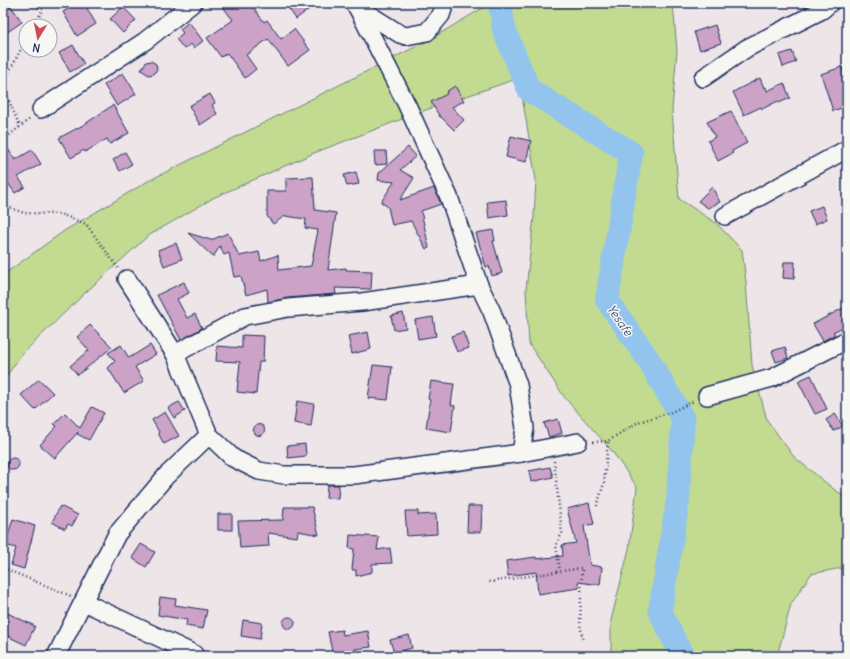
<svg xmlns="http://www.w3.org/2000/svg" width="850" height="659" viewBox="0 0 850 659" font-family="Delius,sans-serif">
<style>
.grass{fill:#c2db91;stroke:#6e8578}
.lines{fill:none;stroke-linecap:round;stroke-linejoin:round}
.river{stroke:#92c4ee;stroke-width:24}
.building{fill:#cca2c7;stroke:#1b2f5e}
.minor-casing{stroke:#1b2f5e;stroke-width:20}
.path{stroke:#1b2f5e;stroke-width:2.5;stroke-dasharray:1 3;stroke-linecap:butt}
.minor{stroke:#f6f6f2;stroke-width:17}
.labels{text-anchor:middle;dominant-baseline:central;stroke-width:3;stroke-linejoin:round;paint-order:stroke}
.water-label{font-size:12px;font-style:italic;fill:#395482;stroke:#f6f6f2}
</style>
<rect width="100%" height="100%" fill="#eee5e9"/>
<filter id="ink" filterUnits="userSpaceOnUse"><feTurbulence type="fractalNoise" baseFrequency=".025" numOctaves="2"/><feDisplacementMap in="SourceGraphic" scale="8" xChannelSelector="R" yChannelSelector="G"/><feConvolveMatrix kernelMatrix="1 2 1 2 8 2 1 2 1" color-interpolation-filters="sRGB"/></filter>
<g filter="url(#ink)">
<path class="grass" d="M 491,3 L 673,3 L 677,50 L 672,110 L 679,199 L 716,223 L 742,250 L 746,282 L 752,365 L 767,420 L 794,457 L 835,490 L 847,498 L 847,567 L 811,574 L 791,604 L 778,653 L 779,656 L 611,656 L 611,620 L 629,549 L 637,487 L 612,451 L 565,398 L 529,344 L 526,290 L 534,216 L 536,180 L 519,78 L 423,111 L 314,153 L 215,197 L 148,236 L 85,293 L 22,354 L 3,381 L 3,275 L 64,231 L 150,180 L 429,40 Z"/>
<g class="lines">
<path class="river" d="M 500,3 L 504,30 L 529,90 L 631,153 L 607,300 L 648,359 L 683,419 L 678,500 L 660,611 L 677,646 L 684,656"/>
</g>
<g class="building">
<path d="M 79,3 L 84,3 L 96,24 L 77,36 L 63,12 Z"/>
<path d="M 220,3 L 250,3 L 264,22 L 267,20 L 281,39 L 294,29 L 310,50 L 288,66 L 268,39 L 246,55 L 256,69 L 245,78 L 227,53 L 221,57 L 207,38 L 233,20 Z"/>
<path d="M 285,3 L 317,3 L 296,19 Z"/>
<path d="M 11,6 L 22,22 L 3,35 L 3,12 Z"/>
<path d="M 123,7 L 136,20 L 123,33 L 110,19 Z"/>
<path d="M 189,22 L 203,41 L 194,48 L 191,44 L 184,49 L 176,39 L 183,33 L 180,29 Z"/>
<path d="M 715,25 L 721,43 L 700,50 L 694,32 Z"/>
<path d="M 73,45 L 84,64 L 70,72 L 59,53 Z"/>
<path d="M 792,51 L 796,62 L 783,67 L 779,55 Z"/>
<path d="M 151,61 L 156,64 L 157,69 L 154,74 L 149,75 L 141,70 L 146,62 Z"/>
<path d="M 842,67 L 847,83 L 847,106 L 833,111 L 821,74 Z"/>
<path d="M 123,73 L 136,94 L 117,106 L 104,85 Z"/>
<path d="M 760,78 L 764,88 L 766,87 L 767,91 L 784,83 L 790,98 L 779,103 L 778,101 L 762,109 L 761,107 L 744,115 L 733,92 Z"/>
<path d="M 455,86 L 464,101 L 452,107 L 464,120 L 454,130 L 441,117 L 440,117 L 431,102 L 447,94 L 446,92 Z"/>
<path d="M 210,94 L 215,103 L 212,105 L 217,114 L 200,125 L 189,106 Z"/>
<path d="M 113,105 L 129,133 L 110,144 L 107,139 L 85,152 L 84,150 L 71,158 L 59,138 L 85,124 Z"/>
<path d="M 731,111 L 747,143 L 732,151 L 733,153 L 718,161 L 708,141 L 715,137 L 707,122 Z"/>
<path d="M 511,136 L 531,141 L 526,162 L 506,157 Z"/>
<path d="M 3,141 L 15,160 L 32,150 L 41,164 L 18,177 L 25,187 L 15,193 L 3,176 Z"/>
<path d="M 408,147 L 416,156 L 400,170 L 414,178 L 400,200 L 434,188 L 441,204 L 421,211 L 429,248 L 426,249 L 411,221 L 392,225 L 388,207 L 381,202 L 394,182 L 378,180 L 379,173 Z"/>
<path d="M 374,151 L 386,151 L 387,164 L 375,165 Z"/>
<path d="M 125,152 L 132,164 L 120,171 L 113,160 Z"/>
<path d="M 356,172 L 359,184 L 347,186 L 344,175 Z"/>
<path d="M 313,177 L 315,210 L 336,213 L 328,270 L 346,268 L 346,270 L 372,271 L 371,289 L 335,288 L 336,294 L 287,298 L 268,302 L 267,289 L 246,295 L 241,276 L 234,277 L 229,253 L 224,255 L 220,246 L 213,257 L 188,233 L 211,240 L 228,233 L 239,256 L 259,252 L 261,261 L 278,255 L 279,270 L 311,266 L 318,230 L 305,228 L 306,219 L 285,216 L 273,224 L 267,216 L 267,191 L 286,191 L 286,178 Z"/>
<path d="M 712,187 L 720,202 L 708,208 L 698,201 Z"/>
<path d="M 506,200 L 508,215 L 489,218 L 487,202 Z"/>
<path d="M 822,206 L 827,219 L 815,224 L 809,211 Z"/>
<path d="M 493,230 L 495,241 L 493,241 L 502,273 L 492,276 L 489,266 L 486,267 L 476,233 Z"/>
<path d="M 176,243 L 182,259 L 164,266 L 158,250 Z"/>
<path d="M 784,262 L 795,262 L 794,279 L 783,278 Z"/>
<path d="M 184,282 L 189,293 L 177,299 L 187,318 L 195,314 L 202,328 L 181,340 L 157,295 Z"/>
<path d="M 847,306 L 847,325 L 833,332 L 835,334 L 823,341 L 813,324 Z"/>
<path d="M 403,313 L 406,328 L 394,330 L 391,316 Z"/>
<path d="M 433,317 L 436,336 L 418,339 L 415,320 Z"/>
<path d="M 90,325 L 112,347 L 78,375 L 70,366 L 89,350 L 77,337 Z"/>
<path d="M 368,332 L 371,349 L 352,354 L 348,336 Z"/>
<path d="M 463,332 L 469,348 L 457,352 L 451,336 Z"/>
<path d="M 242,335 L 264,336 L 263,362 L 259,362 L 256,394 L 237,392 L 240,362 L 216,361 L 217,346 L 242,348 Z"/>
<path d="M 121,345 L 129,358 L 150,345 L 156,354 L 135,367 L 144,381 L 124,393 L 108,368 L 115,361 L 108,353 Z"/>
<path d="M 785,347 L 788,358 L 776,362 L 772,351 Z"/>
<path d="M 373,365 L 392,367 L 388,400 L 368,398 Z"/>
<path d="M 811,375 L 827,409 L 815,414 L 798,381 Z"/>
<path d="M 39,379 L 53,393 L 35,410 L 21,395 Z"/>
<path d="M 431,381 L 454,384 L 451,405 L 455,406 L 451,432 L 426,428 L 430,400 L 428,399 Z"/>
<path d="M 297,401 L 314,404 L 311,426 L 294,423 Z"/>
<path d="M 179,402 L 185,411 L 174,418 L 168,408 Z"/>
<path d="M 92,407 L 104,413 L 89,440 L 77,434 L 78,432 L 55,458 L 40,445 L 57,426 L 54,424 L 65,413 L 80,428 Z"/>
<path d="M 165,412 L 179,436 L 164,444 L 158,433 L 159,432 L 152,420 Z"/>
<path d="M 835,414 L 843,426 L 834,431 L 826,420 Z"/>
<path d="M 558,419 L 562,433 L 549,437 L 544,423 Z"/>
<circle cx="259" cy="430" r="5.5"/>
<path d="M 305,444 L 306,456 L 288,458 L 287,446 Z"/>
<circle cx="13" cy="464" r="6"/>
<path d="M 550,467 L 553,477 L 531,482 L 529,471 Z"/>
<path d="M 327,485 L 339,485 L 338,499 L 326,498 Z"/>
<path d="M 589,503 L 594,524 L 584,526 L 590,565 L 602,567 L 600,585 L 578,582 L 579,588 L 538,594 L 536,572 L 508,576 L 506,561 L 536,557 L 536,559 L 563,556 L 562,545 L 576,543 L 567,509 Z"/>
<path d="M 60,506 L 78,515 L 72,526 L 68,524 L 65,529 L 52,522 Z"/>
<path d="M 468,506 L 482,506 L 481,532 L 467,532 Z"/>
<path d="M 284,507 L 312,507 L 319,535 L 298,531 L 297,537 L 268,533 L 269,546 L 240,548 L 238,521 L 283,520 Z"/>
<path d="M 405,511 L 418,511 L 418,515 L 436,514 L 437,534 L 407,536 Z"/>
<rect x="218" y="514" width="14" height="16"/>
<path d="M 13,519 L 35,526 L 24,569 L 11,565 L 16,548 L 5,545 Z"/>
<path d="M 350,535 L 379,537 L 377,550 L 390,548 L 392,563 L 372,564 L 372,572 L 356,576 L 356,570 L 352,570 L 354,549 L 349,548 Z"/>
<path d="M 141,544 L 155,552 L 146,567 L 132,558 Z"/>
<path d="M 160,597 L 176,599 L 175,605 L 207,610 L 203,629 L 186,626 L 187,620 L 158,615 Z"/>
<path d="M 3,611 L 35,626 L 26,645 L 3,634 Z"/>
<circle cx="289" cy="623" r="6"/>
<path d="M 243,620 L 262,623 L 260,639 L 241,636 Z"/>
<path d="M 342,630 L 343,635 L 368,631 L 371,647 L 355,649 L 357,656 L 333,656 L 328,632 Z"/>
<path d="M 409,635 L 412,648 L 394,653 L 390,640 Z"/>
</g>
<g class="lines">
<g class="minor-casing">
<g id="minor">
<path d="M 353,3 L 357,7 L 407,105 L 449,197 L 479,285 L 492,312 L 518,385 L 525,428 L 521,453"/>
<path d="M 357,7 L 400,34 L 406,36 L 427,32 L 441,15 L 445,3"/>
<path d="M 703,78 L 747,48 L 822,10 L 830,3"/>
<path d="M 41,109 L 145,41 L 193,3"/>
<path d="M 725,216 L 847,149"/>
<path d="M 127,279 L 175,354 L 209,435 L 233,458 L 259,471 L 284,475 L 354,475 L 521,453 L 578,442"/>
<path d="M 175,354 L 245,316 L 288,308 L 362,302 L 479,285"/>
<path d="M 707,396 L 772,378 L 847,340"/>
<path d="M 84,602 L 194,654"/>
<path d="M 56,656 L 117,534 L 166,476 L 209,435"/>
</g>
</g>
<g class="path">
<path d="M 27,3 L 43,9 L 34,26"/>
<path d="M 3,83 L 26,40"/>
<path d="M 3,86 L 20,127"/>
<path d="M 3,140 L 31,118"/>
<path d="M 3,205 L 24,213 L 60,214 L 86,224 L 118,268"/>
<path d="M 593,442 L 608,441 L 638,422 L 669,413 L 694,401"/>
<path d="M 554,461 L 562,533 L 556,545 L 560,571"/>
<path d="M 597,506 L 604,483 L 608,441"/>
<path d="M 3,568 L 71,596"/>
<path d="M 489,582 L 582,568 L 580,625 L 583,640"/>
</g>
<use href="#minor" class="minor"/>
</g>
</g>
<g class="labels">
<g class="water-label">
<text transform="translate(620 320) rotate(55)">Yesafe</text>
</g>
</g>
<rect width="850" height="659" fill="none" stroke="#f6f6f2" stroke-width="16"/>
<rect x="8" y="8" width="834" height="643" fill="none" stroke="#1b2f5e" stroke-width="1.5" filter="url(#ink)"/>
<g transform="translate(38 38) rotate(190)"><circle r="19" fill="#f6f6f2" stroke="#9ea6b7"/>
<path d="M0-3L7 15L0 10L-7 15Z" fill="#d1495b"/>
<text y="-6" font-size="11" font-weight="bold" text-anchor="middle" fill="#1b2f5e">N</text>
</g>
</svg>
